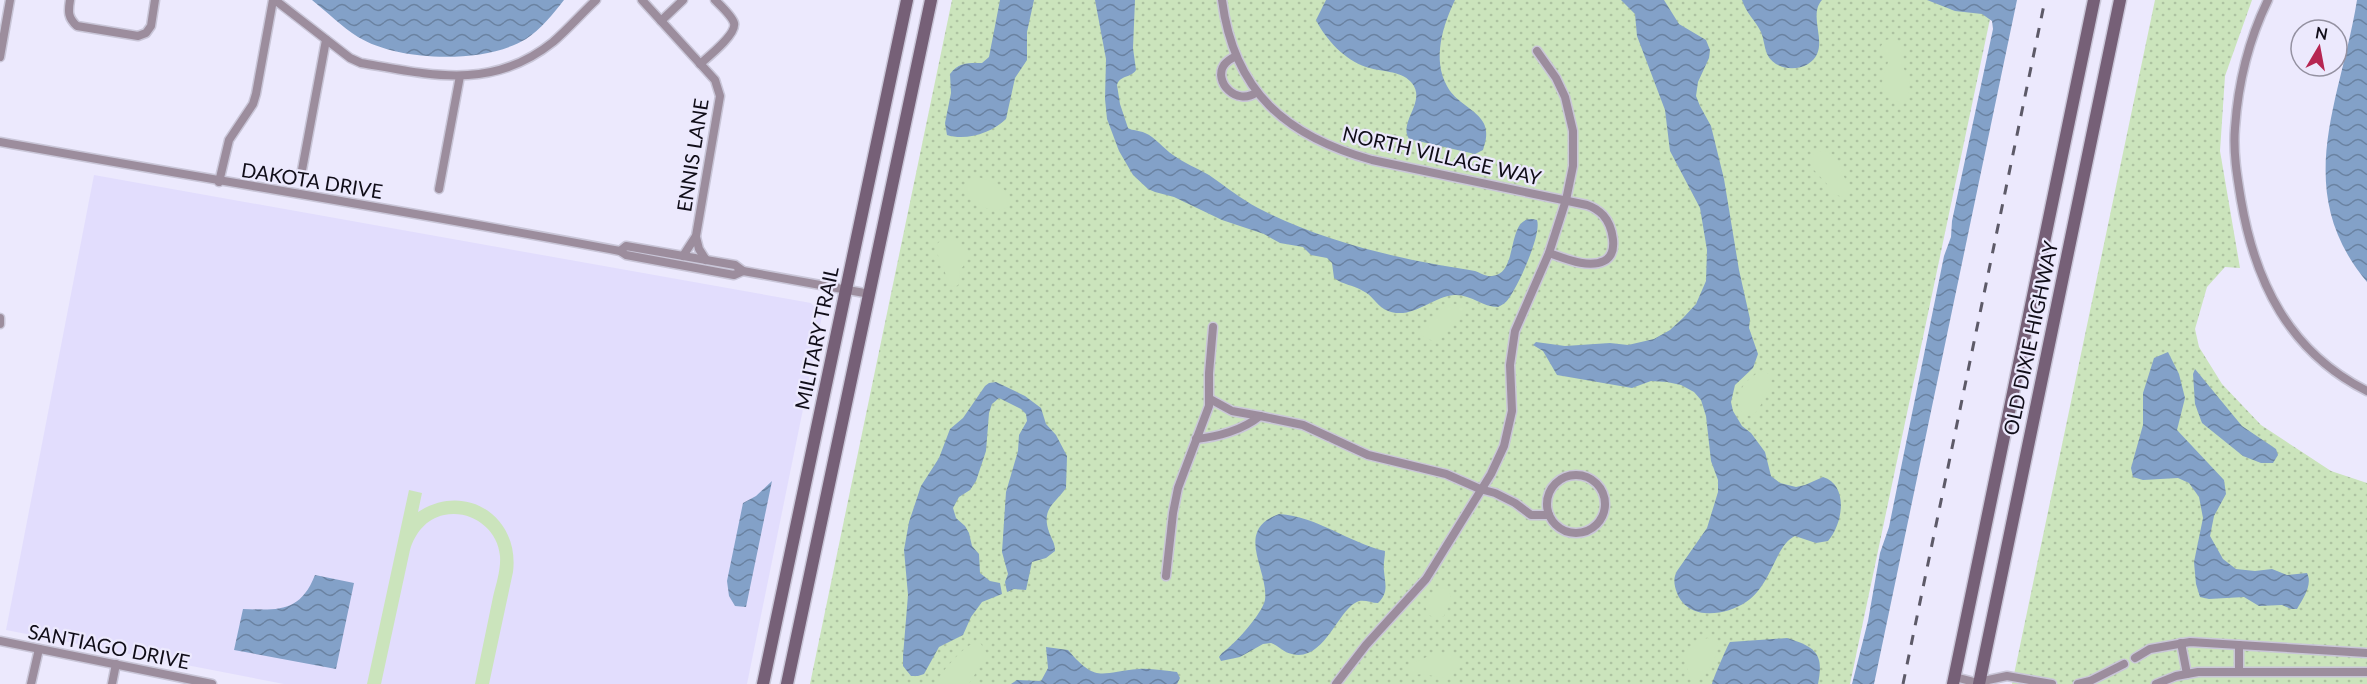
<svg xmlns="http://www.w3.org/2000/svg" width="2367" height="684" viewBox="0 0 2367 684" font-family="Lato,sans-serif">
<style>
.built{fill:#e2ddfd}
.grass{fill:url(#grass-dots)}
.pitch{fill:#cbe4bc}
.water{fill:url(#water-waves)}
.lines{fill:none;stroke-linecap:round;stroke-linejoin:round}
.minor-casing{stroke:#c9c6d8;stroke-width:11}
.secondary-casing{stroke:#c9c6d8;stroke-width:15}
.minor{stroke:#9c8d9d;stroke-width:8}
.secondary{stroke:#766077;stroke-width:12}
.rail{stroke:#5d5a68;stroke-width:3;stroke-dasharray:10 10;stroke-linecap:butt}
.labels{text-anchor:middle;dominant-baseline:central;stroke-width:4.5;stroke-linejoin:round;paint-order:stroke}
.street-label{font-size:20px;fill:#100d18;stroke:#ece9fd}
</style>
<defs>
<pattern id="grass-dots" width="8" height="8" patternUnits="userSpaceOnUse" patternTransform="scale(1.5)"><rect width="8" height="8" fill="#cbe4bc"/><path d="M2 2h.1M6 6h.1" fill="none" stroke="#adc2a1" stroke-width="1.8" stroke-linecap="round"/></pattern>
<pattern id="water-waves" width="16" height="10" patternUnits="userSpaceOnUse" patternTransform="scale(1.5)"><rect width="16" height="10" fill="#83a1c8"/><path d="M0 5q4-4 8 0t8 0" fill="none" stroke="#6a82a1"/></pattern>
</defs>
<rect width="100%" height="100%" fill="#ece9fd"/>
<path class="built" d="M 94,175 L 811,303 L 822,316 L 747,684 L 284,684 L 6,630 Z"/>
<g class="grass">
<path d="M 952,0 L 1994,0 L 1850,684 L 810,684 Z"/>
<path d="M 2155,0 L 2252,0 L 2225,76 L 2220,151 L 2240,268 L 2225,267 L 2207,287 L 2195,329 L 2199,347 L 2222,384 L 2261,425 L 2331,471 L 2367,483 L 2367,684 L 2012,684 Z"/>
</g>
<g class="pitch">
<path d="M 1891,39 L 1902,44 L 1902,65 L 1910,81 L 1908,95 L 1899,102 L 1887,97 C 1877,84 1885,76 1888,62 L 1881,46 L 1885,40 Z"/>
<path d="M 1823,150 L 1834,155 L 1847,183 L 1847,193 L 1843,197 L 1833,194 L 1827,184 L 1813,169 L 1813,155 Z"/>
<path d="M 974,177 C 985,177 1008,188 1011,199 L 1009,206 C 994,217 977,205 967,193 L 967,183 Z"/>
<path d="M 942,239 L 952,241 L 965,254 L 965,263 L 960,271 L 958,285 L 955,287 L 948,285 L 943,264 L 936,252 L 936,245 Z"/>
<path d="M 1457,304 L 1463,307 C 1465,320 1457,320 1450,328 C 1444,334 1444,339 1435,342 L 1422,336 L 1420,329 C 1423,323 1426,323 1432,319 C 1442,310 1440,305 1457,304 Z"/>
<path d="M 1762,371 L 1769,374 C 1773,385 1769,388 1764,397 C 1759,408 1759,415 1745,416 C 1728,400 1745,378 1762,371 Z"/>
<path d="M 409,490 L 422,493 L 418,512 C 465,481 520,516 513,572 L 489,684 L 475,684 C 481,655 487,626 493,597 C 496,584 501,570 500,556 C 498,529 471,509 444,515 C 426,519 415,533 410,550 L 381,684 L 367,684 Z"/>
<path d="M 1441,587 L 1449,589 L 1451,598 L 1444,616 L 1435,619 L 1428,614 L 1425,605 L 1434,592 Z"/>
<path d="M 1708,638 L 1717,642 C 1720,656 1706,680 1691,678 L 1686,665 L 1687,650 L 1695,641 Z"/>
<path d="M 977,642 L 981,644 L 986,652 L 985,657 L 971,681 L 968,684 L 942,684 L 940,676 C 946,667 967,643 977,642 Z"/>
<path d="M 1433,654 L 1452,654 L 1458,658 L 1458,667 L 1444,678 L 1423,674 L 1412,675 L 1410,669 L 1414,663 Z"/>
</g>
<g class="water">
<path d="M 312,0 L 564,0 C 554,13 540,30 526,39 C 485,64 399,62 358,37 C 342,27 327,12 312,0 Z"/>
<path d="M 1000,0 L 1034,0 L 1027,32 L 1027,60 L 1015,78 L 1006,119 C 992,133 966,141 947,135 L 945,123 L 951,93 L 950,74 C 959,62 968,63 982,63 L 989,57 Z"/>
<path d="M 1095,0 L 1135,0 L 1133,48 L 1136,70 C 1131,78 1120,75 1117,85 L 1120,104 L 1128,128 C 1133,131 1139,130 1145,133 C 1155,137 1164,149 1173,155 C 1184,163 1197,168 1209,175 C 1225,186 1241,199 1258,208 C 1313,237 1378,254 1439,265 C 1451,267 1464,269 1475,271 C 1481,273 1486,277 1492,276 C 1521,274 1504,211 1537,220 C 1542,234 1518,286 1509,298 C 1506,303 1502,305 1498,307 C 1482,307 1471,294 1454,295 C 1430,297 1410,323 1384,309 C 1376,304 1372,295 1363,291 C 1354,285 1343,285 1334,278 L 1332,263 L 1327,258 L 1311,255 L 1303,247 L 1280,243 L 1264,234 L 1222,220 L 1174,197 L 1155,192 L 1148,189 L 1133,175 L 1119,151 L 1107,119 L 1105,99 L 1106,59 Z"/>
<path d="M 1326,0 L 1455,0 C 1443,25 1432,59 1447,86 C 1460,111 1498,112 1483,150 L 1475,154 L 1409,139 C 1398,121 1428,101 1411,82 C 1400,70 1380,72 1366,67 C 1345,60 1326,40 1316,20 Z"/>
<path d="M 1621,0 L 1664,0 L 1679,24 L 1706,40 L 1710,50 L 1709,58 L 1698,82 L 1696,96 L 1700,106 L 1711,126 L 1724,179 L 1739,270 L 1750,319 L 1749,328 L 1758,354 L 1753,368 L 1735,385 L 1731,402 L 1733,411 L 1742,426 L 1751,433 L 1765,452 L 1771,476 L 1780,483 L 1796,487 L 1805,485 L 1823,477 C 1849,485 1843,524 1828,541 L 1816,543 L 1795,536 C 1775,545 1772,585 1746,602 C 1725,616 1688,621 1677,593 C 1674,585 1673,578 1677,571 L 1707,528 L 1718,492 L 1718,480 L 1711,461 L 1706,416 L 1701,400 L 1694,392 L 1681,385 L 1667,382 L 1651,381 L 1632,388 L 1557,375 L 1543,351 L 1533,345 L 1536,342 L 1565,346 L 1610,343 L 1628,345 L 1654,339 L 1670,330 L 1683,318 L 1696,304 L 1706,281 L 1707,250 L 1700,208 L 1670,151 L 1665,110 L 1637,36 L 1635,14 Z"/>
<path d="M 1742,0 L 1822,0 C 1806,18 1833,48 1808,64 C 1795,72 1774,69 1767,54 C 1764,47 1764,39 1761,32 C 1755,20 1746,13 1742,0 Z"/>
<path d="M 1927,0 L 2017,0 L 1874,684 L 1852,684 L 1868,621 L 1880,553 L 1889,527 L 1944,256 L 1951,237 L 1952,221 L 1993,29 L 1992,21 L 1982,14 L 1955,11 Z"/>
<path d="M 2357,0 L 2367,0 L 2367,282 C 2290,190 2341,101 2357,0 Z"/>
<path d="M 2168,352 L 2179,374 L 2185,398 L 2177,430 L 2224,480 L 2226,494 L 2214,516 L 2210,536 L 2223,559 L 2236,569 L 2255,571 L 2272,569 L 2287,575 L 2307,573 C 2313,585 2303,598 2297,609 L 2291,609 L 2282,605 L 2259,606 L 2244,597 L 2209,599 L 2200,597 L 2196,584 L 2194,562 L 2203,518 L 2199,497 L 2189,483 L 2178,478 L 2143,480 L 2133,477 L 2131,468 L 2143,425 L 2143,393 L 2154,358 Z"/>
<path d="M 2195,369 L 2242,426 L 2276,449 L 2278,455 L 2273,463 L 2261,463 L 2243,456 L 2202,423 L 2195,404 L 2193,374 Z"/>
<path d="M 996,382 L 1025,396 L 1041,408 L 1046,424 L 1056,435 L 1067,456 L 1066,488 C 1055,504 1041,508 1049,532 C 1052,540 1055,543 1055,551 L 1046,558 L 1032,562 L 1026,590 L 1014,589 L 1007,592 L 1005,582 L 1008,574 L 1002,552 L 1006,492 L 1018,451 L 1019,435 L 1027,421 L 1026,414 L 1021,409 L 999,398 L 992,404 L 989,413 L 986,451 L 976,481 L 970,490 L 959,497 L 953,508 L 956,518 L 965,526 L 969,533 L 972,546 L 979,554 L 980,573 L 990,581 L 1000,583 L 1002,594 L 982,602 L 971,617 L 963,635 L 939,647 L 924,674 L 918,676 L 911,676 L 903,666 L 903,656 L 908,595 L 904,550 L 909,522 L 921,486 L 939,458 L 950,429 L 963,418 L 985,386 L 989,383 Z"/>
<path d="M 772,481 L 746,607 L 735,606 L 729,596 L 727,581 L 743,503 L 756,496 Z"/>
<path d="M 1279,514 C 1319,517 1347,542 1385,551 C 1385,558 1383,564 1384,571 C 1385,584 1389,592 1378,603 C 1370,603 1362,598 1355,603 C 1337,613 1323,662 1292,654 C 1284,653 1279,646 1271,643 L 1263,644 L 1240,657 L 1221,661 L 1219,657 L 1222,653 C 1234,645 1262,614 1265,600 C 1269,570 1233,530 1279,514 Z"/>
<path d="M 315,575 L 354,583 L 336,669 L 234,650 L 243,609 C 278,610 300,613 315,575 Z"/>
<path d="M 1787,638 C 1816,647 1824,654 1818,684 L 1712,684 C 1712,681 1728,644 1730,642 Z"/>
<path d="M 1046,647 L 1068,650 C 1097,684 1100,672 1139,669 C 1151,668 1165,671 1177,672 L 1180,678 L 1177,684 L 1011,684 L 1017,680 L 1041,681 L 1048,668 Z"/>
</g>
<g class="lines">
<g class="minor-casing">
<g id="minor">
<path d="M 70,0 C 68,12 68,18 77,26 L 138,36 L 146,33 L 151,26 L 155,0"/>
<path d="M 275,0 L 350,58 L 361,63 C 431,75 492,91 553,42 C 568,29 582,13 596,0"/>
<path d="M 642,0 L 715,80 L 720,96 L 696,236 L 683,256"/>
<path d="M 1222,0 C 1234,92 1286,136 1372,160 L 1587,205 C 1593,207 1598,210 1603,215 C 1612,225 1620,253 1604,261 C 1588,269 1564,258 1549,253"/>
<path d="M 2268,0 C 2249,39 2238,84 2235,128 C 2233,152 2237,176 2241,200 C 2255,282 2289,352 2367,391"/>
<path d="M 661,21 L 683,0"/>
<path d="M 1236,56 C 1232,58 1227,61 1224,65 C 1213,81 1236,107 1257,92"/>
<path d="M 0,57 L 10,0"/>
<path d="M 700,64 C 708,57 737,34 734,23 C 732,16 721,6 715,0"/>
<path d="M 0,142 C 206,179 414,212 620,251 L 626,255 L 734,275 L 743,271"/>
<path d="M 302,170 L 326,40"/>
<path d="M 219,182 L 229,140 L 253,104 L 256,94 L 273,0"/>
<path d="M 439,189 L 460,76"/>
<path d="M 696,237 L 699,249 L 706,260"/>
<path d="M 620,251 L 626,246 L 735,265 L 743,271 L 870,294"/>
<path d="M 0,318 L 0,324"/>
<path d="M 1210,399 L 1232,411 L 1260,416"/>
<path d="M 1196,439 C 1217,437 1243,430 1260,416 L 1303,425 L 1368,455 L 1446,474 L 1480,489 L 1495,493 L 1515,503 L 1531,515 L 1549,515"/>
<circle cx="1576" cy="504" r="29"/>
<path d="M 1166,576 L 1173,513 L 1178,488 L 1209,406 L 1209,373 L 1213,327"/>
<path d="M 0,641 L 212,684"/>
<path d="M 2181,643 L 2187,674"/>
<path d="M 2239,645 L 2239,671"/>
<path d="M 2135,658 L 2150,649 L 2190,642 L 2367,653"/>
<path d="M 1955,677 L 1982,684"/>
<path d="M 1979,682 L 2007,676 L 2052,684"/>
<path d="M 31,684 L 39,649"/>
<path d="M 112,684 L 116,664"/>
<path d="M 1336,684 L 1366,645 L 1426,579 L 1491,474 L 1504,446 L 1512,411 L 1510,365 L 1515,331 L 1549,253 L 1566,200 L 1573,166 L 1573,131 L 1565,97 L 1556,78 L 1537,51"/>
<path d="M 2078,684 L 2090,681 L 2124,664"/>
<path d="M 2156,684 L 2176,676 L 2198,672 L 2367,672"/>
</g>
</g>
<g class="secondary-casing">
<g id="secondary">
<path d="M 763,684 L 907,0"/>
<path d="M 787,684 L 931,0"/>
<path d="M 1953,684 L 2094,0"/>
<path d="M 1979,684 L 2120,0"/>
</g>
</g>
<use href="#minor" class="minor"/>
<use href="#secondary" class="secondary"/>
<path class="rail" d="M 1903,684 L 2045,0"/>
</g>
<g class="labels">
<g class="street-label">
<text transform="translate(692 155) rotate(-81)">ENNIS LANE</text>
<text transform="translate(1442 155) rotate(13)">NORTH VILLAGE WAY</text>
<text transform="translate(312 180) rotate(9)">DAKOTA DRIVE</text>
<text transform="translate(816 338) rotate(-78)">MILITARY TRAIL</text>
<text transform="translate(2030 338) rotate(-78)">OLD DIXIE HIGHWAY</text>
<text transform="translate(109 646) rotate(11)">SANTIAGO DRIVE</text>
</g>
</g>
<g transform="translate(2319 48) rotate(10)"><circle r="28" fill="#ece9fd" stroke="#9491a1" stroke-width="1.5"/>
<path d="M0-4.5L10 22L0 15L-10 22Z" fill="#b62652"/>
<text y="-9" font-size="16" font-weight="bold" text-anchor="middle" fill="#100d18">N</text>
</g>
</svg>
